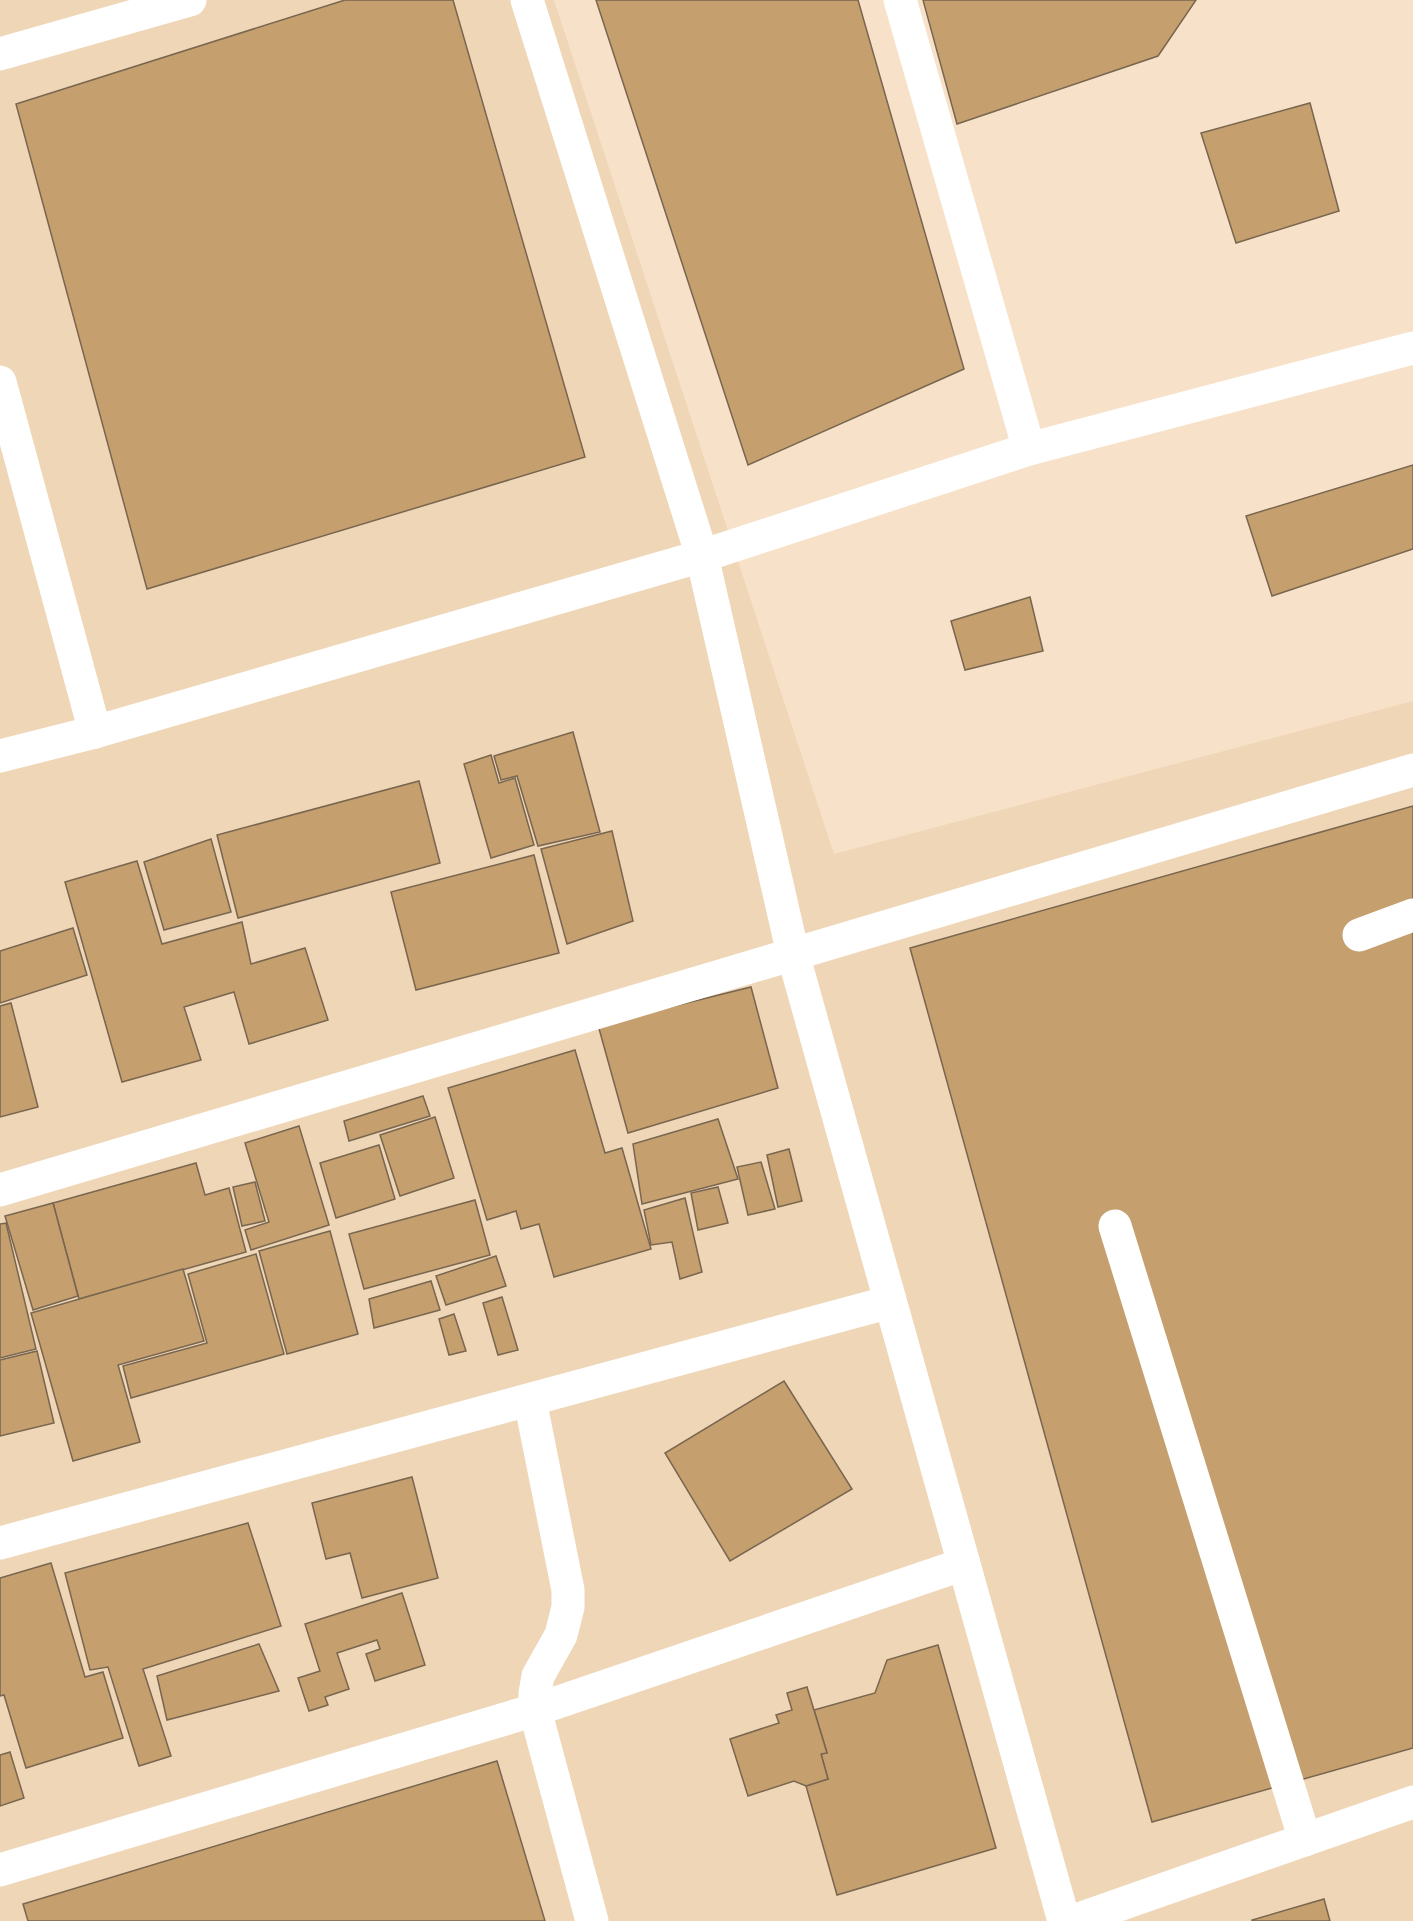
<svg xmlns="http://www.w3.org/2000/svg" width="1413" height="1921" viewBox="0 0 1413 1921" font-family="'Roboto Condensed',sans-serif">
<style>
.built{fill:#efd6b7}
.building{fill:#c59f6d;stroke:#786650;stroke-width:1.5}
.lines{fill:none;stroke-linecap:round;stroke-linejoin:round}
.minor{stroke:#fff;stroke-width:33}
</style>
<rect width="100%" height="100%" fill="#f7e2c9"/>
<path class="built" d="M 0,0 L 554,0 L 834,854 L 1413,701 L 1413,1921 L 0,1921 Z"/>
<g class="building">
<path d="M 345,0 L 453,0 L 585,457 L 147,589 L 16,104 Z"/>
<path d="M 596,0 L 858,0 L 964,369 L 748,465 Z"/>
<path d="M 923,0 L 1196,0 L 1158,56 L 957,124 Z"/>
<path d="M 1310,103 L 1339,211 L 1236,243 L 1201,133 Z"/>
<path d="M 1413,465 L 1413,549 L 1272,596 L 1246,516 Z"/>
<path d="M 1030,597 L 1043,651 L 965,670 L 951,621 Z"/>
<path d="M 573,732 L 600,832 L 538,846 L 517,776 L 501,780 L 494,756 Z"/>
<path d="M 491,755 L 499,783 L 515,778 L 534,845 L 491,858 L 464,764 Z"/>
<path d="M 419,781 L 440,863 L 238,918 L 217,835 Z"/>
<path d="M 1413,806 L 1413,1748 L 1152,1822 L 910,948 Z"/>
<path d="M 612,831 L 633,921 L 567,944 L 541,849 Z"/>
<path d="M 211,839 L 231,912 L 164,930 L 144,862 Z"/>
<path d="M 534,855 L 559,953 L 416,990 L 391,892 Z"/>
<path d="M 137,861 L 162,944 L 242,922 L 251,964 L 305,948 L 328,1020 L 249,1044 L 234,992 L 184,1007 L 201,1060 L 122,1082 L 65,882 Z"/>
<path d="M 73,928 L 87,975 L 0,1003 L 0,951 Z"/>
<path d="M 751,987 L 778,1088 L 628,1133 L 598,1025 Z"/>
<path d="M 11,1003 L 38,1107 L 0,1117 L 0,1006 Z"/>
<path d="M 575,1050 L 605,1153 L 622,1148 L 651,1249 L 554,1277 L 539,1224 L 521,1229 L 516,1211 L 487,1220 L 448,1088 Z"/>
<path d="M 423,1096 L 430,1116 L 349,1141 L 344,1121 Z"/>
<path d="M 435,1117 L 454,1178 L 400,1196 L 380,1135 Z"/>
<path d="M 718,1119 L 738,1179 L 642,1204 L 633,1144 Z"/>
<path d="M 299,1126 L 329,1225 L 251,1250 L 245,1230 L 269,1222 L 245,1143 Z"/>
<path d="M 379,1145 L 395,1199 L 336,1218 L 320,1163 Z"/>
<path d="M 789,1149 L 802,1201 L 778,1207 L 767,1155 Z"/>
<path d="M 761,1162 L 775,1209 L 748,1215 L 737,1167 Z"/>
<path d="M 196,1163 L 205,1195 L 229,1188 L 246,1252 L 79,1299 L 53,1203 Z"/>
<path d="M 255,1182 L 265,1221 L 242,1226 L 233,1187 Z"/>
<path d="M 718,1187 L 728,1223 L 698,1230 L 691,1193 Z"/>
<path d="M 685,1198 L 702,1272 L 680,1279 L 672,1242 L 651,1245 L 644,1210 Z"/>
<path d="M 475,1200 L 490,1255 L 364,1289 L 349,1234 Z"/>
<path d="M 53,1203 L 78,1296 L 33,1310 L 5,1216 Z"/>
<path d="M 6,1223 L 36,1349 L 0,1358 L 0,1224 Z"/>
<path d="M 330,1231 L 358,1334 L 287,1354 L 259,1251 Z"/>
<path d="M 256,1254 L 284,1354 L 131,1398 L 123,1366 L 207,1343 L 188,1274 Z"/>
<path d="M 496,1256 L 506,1286 L 446,1305 L 436,1276 Z"/>
<path d="M 183,1269 L 204,1341 L 118,1365 L 140,1442 L 73,1461 L 31,1313 Z"/>
<path d="M 431,1281 L 440,1310 L 374,1328 L 369,1299 Z"/>
<path d="M 502,1297 L 518,1350 L 498,1355 L 483,1303 Z"/>
<path d="M 454,1314 L 466,1351 L 449,1355 L 439,1319 Z"/>
<path d="M 37,1351 L 54,1423 L 0,1436 L 0,1360 Z"/>
<path d="M 784,1381 L 852,1489 L 730,1561 L 665,1453 Z"/>
<path d="M 412,1477 L 438,1578 L 362,1598 L 350,1553 L 326,1559 L 312,1503 Z"/>
<path d="M 248,1523 L 281,1626 L 143,1669 L 171,1756 L 139,1766 L 108,1667 L 90,1670 L 65,1573 Z"/>
<path d="M 51,1563 L 85,1677 L 103,1672 L 123,1738 L 26,1768 L 4,1695 L 0,1696 L 0,1578 Z"/>
<path d="M 402,1593 L 425,1665 L 375,1681 L 366,1654 L 380,1649 L 377,1640 L 337,1653 L 349,1689 L 325,1697 L 328,1705 L 309,1711 L 298,1678 L 320,1671 L 305,1624 Z"/>
<path d="M 259,1644 L 279,1691 L 167,1720 L 157,1676 Z"/>
<path d="M 938,1645 L 996,1848 L 837,1895 L 806,1786 L 828,1779 L 821,1754 L 827,1753 L 814,1710 L 875,1693 L 887,1660 Z"/>
<path d="M 807,1687 L 827,1753 L 821,1754 L 828,1779 L 806,1786 L 794,1781 L 748,1796 L 730,1739 L 779,1723 L 776,1715 L 792,1710 L 787,1693 Z"/>
<path d="M 10,1752 L 24,1798 L 0,1806 L 0,1755 Z"/>
<path d="M 497,1761 L 545,1921 L 28,1921 L 23,1904 Z"/>
<path d="M 1324,1899 L 1330,1921 L 1252,1921 L 1252,1920 Z"/>
</g>
<g class="lines">
<g class="minor">
<path d="M 527,0 L 702,556 L 793,954 L 1064,1921"/>
<path d="M 900,0 L 1029,449"/>
<path d="M 0,54 L 190,0"/>
<path d="M 0,382 L 95,732"/>
<path d="M 0,756 L 95,732 L 702,556 L 1029,449 L 1413,348"/>
<path d="M 1359,935 L 1413,915"/>
<path d="M 0,1190 L 1413,770"/>
<path d="M 1115,1226 L 1305,1840"/>
<path d="M 530,1400 L 568,1590 L 568,1607 L 561,1635 L 538,1676 L 535,1693 L 535,1710 L 592,1921"/>
<path d="M 0,1543 L 890,1302"/>
<path d="M 0,1870 L 535,1710 L 964,1564"/>
<path d="M 1073,1921 L 1413,1802"/>
</g>
</g>
</svg>
